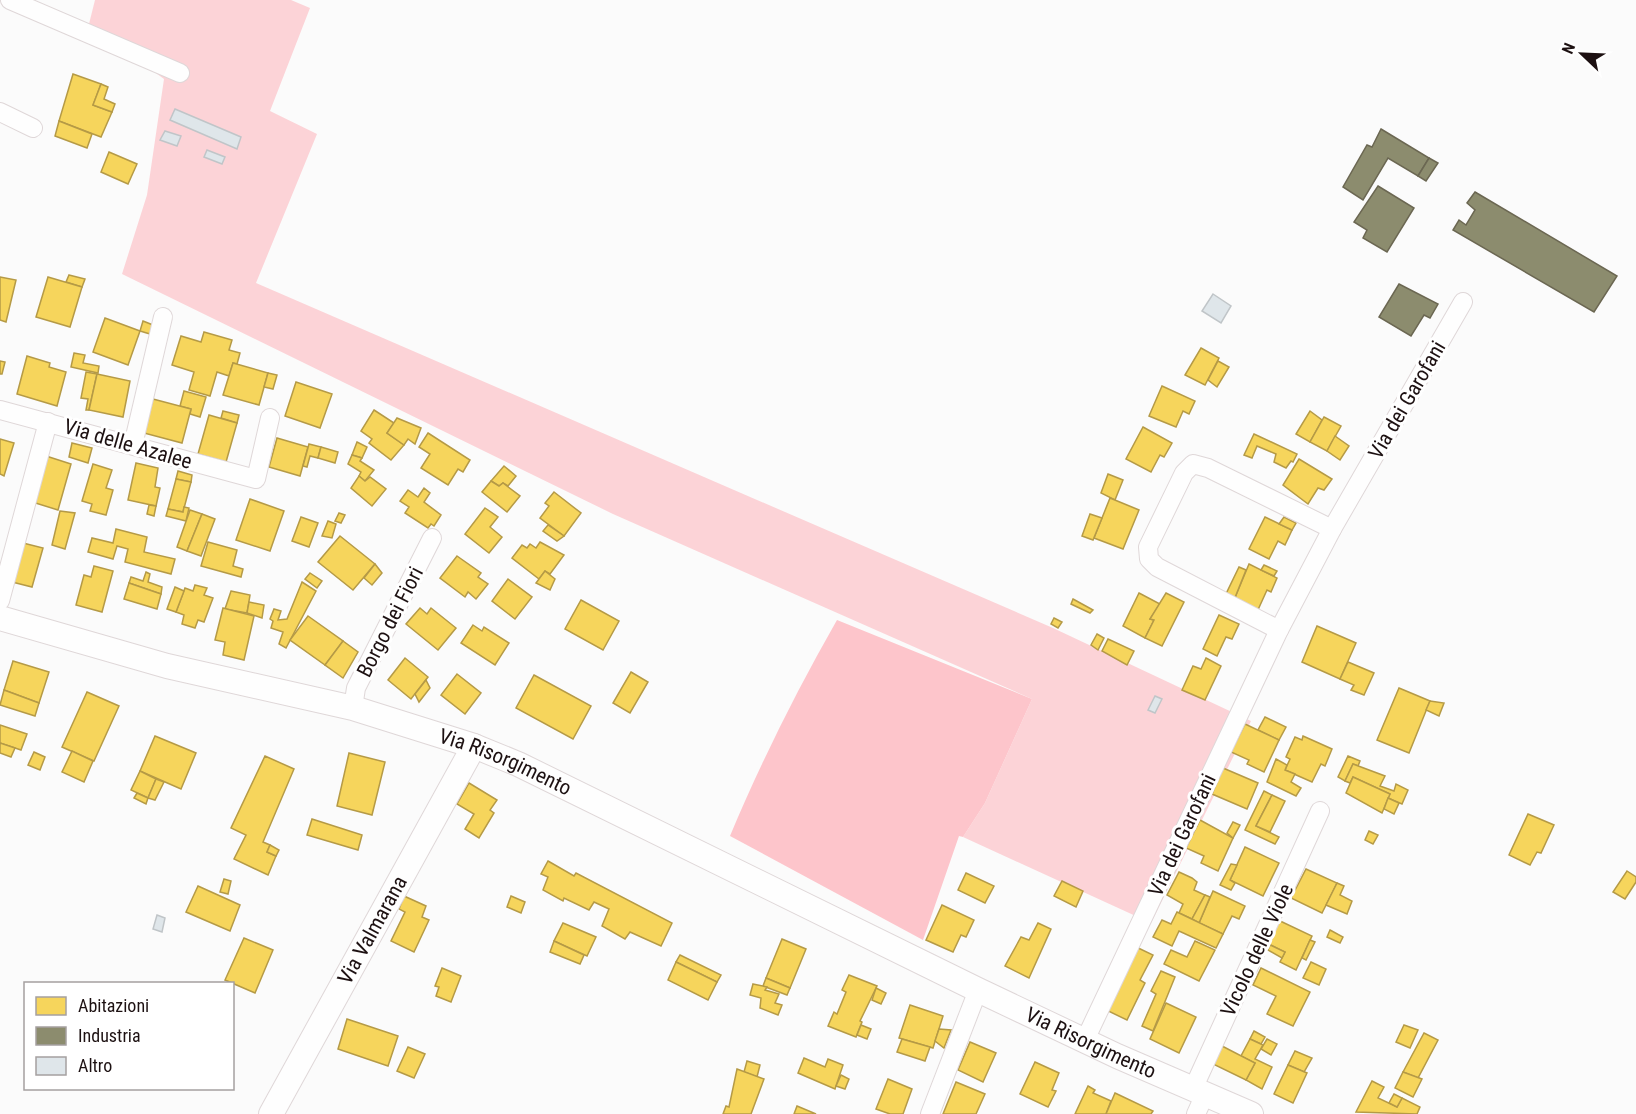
<svg xmlns="http://www.w3.org/2000/svg" width="1636" height="1114" viewBox="0 0 1636 1114" font-family="'Roboto Condensed',sans-serif">
<style>
.green{fill:#fcd3d7}
.forest{fill:#fdc5cb}
.homes{fill:#f6d55c;stroke:#b59a46;stroke-width:1.5}
.industry{fill:#8c8c6e;stroke:#6b6752;stroke-width:1.5}
.building{fill:#dfe6ea;stroke:#c0c5c8;stroke-width:1.5}
.lines{fill:none;stroke-linecap:round;stroke-linejoin:round}
.minor-casing{stroke:#dfd7d8;stroke-width:20}
.tertiary-casing{stroke:#dfd7d8;stroke-width:26}
.minor{stroke:#fefefe;stroke-width:18}
.tertiary{stroke:#fefefe;stroke-width:24}
.labels{text-anchor:middle;dominant-baseline:central;stroke-width:6;stroke-linejoin:round;paint-order:stroke}
.street-label{font-size:21px;fill:#1d1112;stroke:#fff}
</style>
<rect width="100%" height="100%" fill="#fbfbfb"/>
<path class="green" d="M 95,0 L 291,0 L 310,8 L 270,111 L 317,134 L 256,283 L 1053,628 L 1251,721 L 1151,923 L 963,837 L 985,803 L 1032,699 L 613,514 L 122,274 L 147,195 L 164,79 L 89,24 Z"/>
<path class="forest" d="M 837,620 L 1032,699 L 985,803 L 963,837 L 959,836 L 923,940 L 730,836 C 761,762 797,690 837,620 Z"/>
<g class="homes">
<path d="M 73,74 L 101,84 L 93,105 L 112,112 L 101,137 L 59,121 Z"/>
<path d="M 101,84 L 108,87 L 104,99 L 115,104 L 112,112 L 93,105 Z"/>
<path d="M 59,121 L 92,134 L 87,148 L 55,136 Z"/>
<path d="M 109,152 L 137,164 L 128,184 L 101,172 Z"/>
<path d="M 69,275 L 85,279 L 82,287 L 66,282 Z"/>
<path d="M 0,277 L 16,280 L 6,322 L 0,320 Z"/>
<path d="M 48,277 L 82,287 L 70,327 L 36,317 Z"/>
<path d="M 105,318 L 140,331 L 128,365 L 93,352 Z"/>
<path d="M 143,321 L 153,325 L 150,334 L 140,331 Z"/>
<path d="M 204,332 L 232,340 L 229,350 L 240,353 L 237,364 L 233,363 L 229,376 L 217,372 L 210,396 L 189,390 L 194,372 L 172,365 L 181,336 L 201,342 Z"/>
<path d="M 1201,348 L 1219,358 L 1205,385 L 1185,375 Z"/>
<path d="M 74,353 L 85,355 L 83,363 L 99,366 L 98,373 L 71,367 Z"/>
<path d="M 27,356 L 50,363 L 49,367 L 66,372 L 57,406 L 17,394 Z"/>
<path d="M 0,361 L 5,362 L 2,374 L 0,374 Z"/>
<path d="M 1218,361 L 1229,367 L 1217,387 L 1208,380 Z"/>
<path d="M 233,363 L 268,373 L 259,405 L 223,395 Z"/>
<path d="M 86,372 L 97,374 L 89,410 L 86,410 L 88,399 L 81,398 Z"/>
<path d="M 268,373 L 277,375 L 273,389 L 264,387 Z"/>
<path d="M 97,374 L 130,381 L 123,417 L 89,410 Z"/>
<path d="M 296,382 L 332,394 L 320,428 L 285,416 Z"/>
<path d="M 1162,386 L 1195,401 L 1189,414 L 1183,411 L 1176,427 L 1149,416 Z"/>
<path d="M 184,391 L 206,397 L 200,417 L 190,414 L 191,409 L 180,406 Z"/>
<path d="M 153,399 L 191,409 L 182,443 L 144,433 Z"/>
<path d="M 374,410 L 394,423 L 387,433 L 404,445 L 391,460 L 369,443 L 372,439 L 361,431 Z"/>
<path d="M 223,411 L 239,415 L 237,423 L 221,418 Z"/>
<path d="M 1310,411 L 1322,420 L 1310,442 L 1296,434 Z"/>
<path d="M 209,415 L 237,423 L 226,462 L 198,454 Z"/>
<path d="M 1324,417 L 1341,426 L 1327,451 L 1310,442 Z"/>
<path d="M 397,418 L 421,428 L 415,444 L 408,439 L 404,445 L 387,433 Z"/>
<path d="M 1143,427 L 1172,443 L 1164,457 L 1160,455 L 1151,472 L 1126,459 Z"/>
<path d="M 428,433 L 470,460 L 463,472 L 458,469 L 448,485 L 421,468 L 430,454 L 419,447 Z"/>
<path d="M 1254,434 L 1297,454 L 1293,462 L 1291,461 L 1286,468 L 1274,462 L 1276,454 L 1257,446 L 1252,458 L 1244,455 Z"/>
<path d="M 1335,436 L 1349,446 L 1340,460 L 1327,451 Z"/>
<path d="M 277,438 L 308,447 L 300,476 L 269,467 Z"/>
<path d="M 0,439 L 14,443 L 4,476 L 0,474 Z"/>
<path d="M 357,442 L 367,447 L 362,458 L 352,455 Z"/>
<path d="M 72,443 L 92,448 L 88,463 L 69,457 Z"/>
<path d="M 309,444 L 321,447 L 318,458 L 310,456 L 307,467 L 303,466 Z"/>
<path d="M 321,447 L 338,452 L 335,463 L 318,458 Z"/>
<path d="M 43,455 L 71,464 L 58,510 L 29,501 Z"/>
<path d="M 352,455 L 362,458 L 360,461 L 374,470 L 365,481 L 359,476 L 361,472 L 348,464 Z"/>
<path d="M 1299,459 L 1332,479 L 1324,490 L 1318,488 L 1308,504 L 1283,485 Z"/>
<path d="M 136,463 L 158,468 L 155,487 L 160,488 L 156,506 L 128,500 Z"/>
<path d="M 93,464 L 112,470 L 106,488 L 113,490 L 106,515 L 90,511 L 92,504 L 82,501 Z"/>
<path d="M 504,466 L 516,476 L 508,486 L 503,483 L 499,486 L 491,481 Z"/>
<path d="M 178,471 L 192,475 L 191,482 L 176,479 Z"/>
<path d="M 1108,474 L 1123,480 L 1115,500 L 1101,493 Z"/>
<path d="M 359,476 L 365,481 L 370,477 L 386,489 L 372,506 L 351,488 Z"/>
<path d="M 176,479 L 191,482 L 183,512 L 168,509 Z"/>
<path d="M 491,481 L 499,486 L 503,483 L 520,496 L 507,512 L 482,492 Z"/>
<path d="M 424,488 L 430,493 L 424,502 L 441,515 L 434,526 L 431,524 L 428,528 L 405,513 L 409,507 L 400,501 L 408,490 L 418,497 Z"/>
<path d="M 554,492 L 581,513 L 564,536 L 540,518 L 549,506 L 545,503 Z"/>
<path d="M 1110,498 L 1139,510 L 1123,549 L 1094,538 Z"/>
<path d="M 250,499 L 284,511 L 270,551 L 236,540 Z"/>
<path d="M 149,505 L 156,506 L 154,516 L 147,514 Z"/>
<path d="M 184,507 L 189,508 L 186,521 L 166,516 L 168,509 L 183,512 Z"/>
<path d="M 485,508 L 498,517 L 490,527 L 502,537 L 489,553 L 465,534 Z"/>
<path d="M 190,510 L 202,514 L 187,551 L 177,547 Z"/>
<path d="M 60,511 L 75,513 L 65,549 L 52,545 Z"/>
<path d="M 339,513 L 345,515 L 341,523 L 335,521 Z"/>
<path d="M 202,514 L 215,519 L 201,556 L 187,551 Z"/>
<path d="M 1090,514 L 1102,518 L 1093,540 L 1082,536 Z"/>
<path d="M 301,517 L 318,523 L 309,547 L 292,541 Z"/>
<path d="M 1265,517 L 1292,530 L 1285,545 L 1278,541 L 1269,559 L 1249,549 Z"/>
<path d="M 1284,517 L 1296,523 L 1292,530 L 1279,524 Z"/>
<path d="M 328,521 L 336,524 L 332,538 L 322,536 Z"/>
<path d="M 548,525 L 564,536 L 557,541 L 543,531 Z"/>
<path d="M 116,529 L 147,537 L 144,552 L 175,559 L 171,574 L 125,562 L 128,549 L 117,546 L 113,559 L 88,552 L 92,538 L 113,543 Z"/>
<path d="M 340,536 L 375,564 L 353,590 L 318,562 Z"/>
<path d="M 19,542 L 43,548 L 32,587 L 8,581 Z"/>
<path d="M 208,542 L 237,550 L 233,566 L 243,569 L 241,577 L 201,566 Z"/>
<path d="M 540,542 L 564,555 L 550,574 L 545,571 L 539,579 L 512,558 L 522,545 L 527,548 L 530,544 L 536,548 Z"/>
<path d="M 457,556 L 481,573 L 478,577 L 488,584 L 476,599 L 468,592 L 465,597 L 440,578 Z"/>
<path d="M 375,564 L 382,573 L 372,585 L 364,578 Z"/>
<path d="M 1249,564 L 1277,578 L 1271,592 L 1267,590 L 1257,612 L 1234,600 Z"/>
<path d="M 1264,565 L 1277,571 L 1274,576 L 1261,570 Z"/>
<path d="M 94,566 L 113,571 L 102,612 L 76,605 L 84,575 L 91,577 Z"/>
<path d="M 1239,567 L 1246,570 L 1234,600 L 1225,596 Z"/>
<path d="M 545,571 L 555,579 L 550,590 L 536,583 Z"/>
<path d="M 146,572 L 150,574 L 148,582 L 162,587 L 161,594 L 129,583 L 131,577 L 143,581 Z"/>
<path d="M 310,573 L 322,581 L 317,588 L 305,579 Z"/>
<path d="M 508,579 L 532,597 L 515,619 L 492,601 Z"/>
<path d="M 302,582 L 316,591 L 286,648 L 279,644 L 283,632 L 271,628 L 273,621 L 270,619 L 274,609 L 281,611 L 278,620 L 287,619 Z"/>
<path d="M 129,583 L 161,594 L 157,609 L 124,599 Z"/>
<path d="M 195,585 L 207,588 L 204,595 L 213,598 L 204,622 L 198,620 L 195,628 L 182,624 L 184,615 L 176,612 L 185,588 L 193,591 Z"/>
<path d="M 175,587 L 184,591 L 176,612 L 167,609 Z"/>
<path d="M 231,591 L 250,595 L 247,613 L 225,609 Z"/>
<path d="M 1139,593 L 1160,604 L 1150,619 L 1154,620 L 1145,638 L 1123,626 Z"/>
<path d="M 1166,593 L 1184,602 L 1162,646 L 1145,638 L 1154,620 L 1150,619 Z"/>
<path d="M 1073,599 L 1093,610 L 1090,613 L 1071,604 Z"/>
<path d="M 581,600 L 619,621 L 603,650 L 565,629 Z"/>
<path d="M 249,602 L 264,605 L 262,618 L 247,613 Z"/>
<path d="M 223,608 L 254,616 L 244,660 L 223,655 L 225,642 L 215,640 Z"/>
<path d="M 420,608 L 427,614 L 431,608 L 456,628 L 438,650 L 406,624 Z"/>
<path d="M 1219,615 L 1239,624 L 1232,639 L 1226,637 L 1217,656 L 1203,649 Z"/>
<path d="M 308,616 L 343,641 L 325,665 L 290,640 Z"/>
<path d="M 1054,618 L 1062,622 L 1058,628 L 1051,624 Z"/>
<path d="M 473,625 L 482,631 L 484,627 L 509,643 L 495,665 L 461,643 Z"/>
<path d="M 1317,626 L 1356,643 L 1340,679 L 1302,662 Z"/>
<path d="M 1097,634 L 1104,638 L 1098,650 L 1091,645 Z"/>
<path d="M 1108,639 L 1134,651 L 1127,665 L 1102,651 Z"/>
<path d="M 343,641 L 358,652 L 343,678 L 325,665 Z"/>
<path d="M 405,658 L 428,677 L 411,699 L 388,680 Z"/>
<path d="M 1206,658 L 1221,666 L 1205,700 L 1182,690 L 1193,666 L 1201,669 Z"/>
<path d="M 13,661 L 49,672 L 39,703 L 4,690 Z"/>
<path d="M 1348,662 L 1374,673 L 1364,695 L 1351,690 L 1354,685 L 1340,679 Z"/>
<path d="M 631,672 L 648,682 L 630,713 L 613,703 Z"/>
<path d="M 457,674 L 481,693 L 465,714 L 441,695 Z"/>
<path d="M 534,675 L 591,706 L 573,739 L 516,708 Z"/>
<path d="M 426,680 L 430,688 L 419,702 L 415,694 Z"/>
<path d="M 1399,688 L 1430,701 L 1409,753 L 1377,740 Z"/>
<path d="M 4,690 L 39,703 L 35,716 L 0,705 Z"/>
<path d="M 87,692 L 119,706 L 94,761 L 62,747 Z"/>
<path d="M 1430,701 L 1444,703 L 1439,716 L 1426,710 Z"/>
<path d="M 1265,717 L 1286,727 L 1279,740 L 1258,730 Z"/>
<path d="M 1245,724 L 1279,740 L 1264,772 L 1247,764 L 1249,760 L 1231,752 Z"/>
<path d="M 0,725 L 27,734 L 21,750 L 0,743 Z"/>
<path d="M 155,736 L 196,753 L 181,789 L 140,771 Z"/>
<path d="M 1303,736 L 1332,749 L 1325,766 L 1321,764 L 1312,782 L 1285,770 L 1290,759 L 1286,757 L 1295,737 L 1302,740 Z"/>
<path d="M 0,743 L 15,748 L 11,757 L 0,753 Z"/>
<path d="M 72,751 L 93,761 L 84,782 L 62,772 Z"/>
<path d="M 34,752 L 45,757 L 40,770 L 28,765 Z"/>
<path d="M 349,753 L 385,762 L 372,815 L 337,806 Z"/>
<path d="M 265,756 L 294,769 L 263,842 L 270,845 L 267,852 L 276,856 L 268,875 L 234,859 L 246,835 L 231,828 Z"/>
<path d="M 1348,756 L 1360,761 L 1358,766 L 1353,764 L 1345,781 L 1338,777 Z"/>
<path d="M 1276,759 L 1287,765 L 1285,770 L 1295,774 L 1291,782 L 1301,788 L 1296,796 L 1267,782 Z"/>
<path d="M 1353,764 L 1385,776 L 1380,786 L 1394,791 L 1396,784 L 1408,790 L 1402,804 L 1388,798 L 1390,794 L 1353,777 L 1350,783 L 1345,781 Z"/>
<path d="M 1223,768 L 1258,783 L 1247,809 L 1212,794 Z"/>
<path d="M 140,771 L 156,779 L 148,798 L 131,790 Z"/>
<path d="M 1353,777 L 1390,794 L 1382,813 L 1346,793 Z"/>
<path d="M 156,779 L 164,782 L 155,800 L 148,798 Z"/>
<path d="M 469,783 L 497,800 L 490,810 L 494,813 L 479,838 L 465,829 L 474,814 L 457,804 Z"/>
<path d="M 1264,791 L 1272,795 L 1256,826 L 1279,837 L 1275,844 L 1245,830 Z"/>
<path d="M 137,793 L 148,798 L 146,804 L 134,798 Z"/>
<path d="M 1272,795 L 1285,801 L 1270,832 L 1256,826 Z"/>
<path d="M 1388,798 L 1399,803 L 1394,814 L 1384,809 Z"/>
<path d="M 1528,814 L 1554,825 L 1541,853 L 1537,852 L 1530,865 L 1509,855 Z"/>
<path d="M 312,819 L 362,835 L 358,850 L 307,835 Z"/>
<path d="M 1200,820 L 1233,838 L 1218,871 L 1201,863 L 1204,856 L 1186,848 Z"/>
<path d="M 1233,822 L 1240,825 L 1233,838 L 1227,833 Z"/>
<path d="M 1369,831 L 1378,835 L 1373,844 L 1365,840 Z"/>
<path d="M 270,845 L 279,850 L 276,856 L 267,852 Z"/>
<path d="M 1245,847 L 1279,863 L 1263,896 L 1230,880 Z"/>
<path d="M 548,861 L 574,876 L 576,873 L 672,923 L 661,946 L 630,932 L 625,939 L 602,926 L 609,909 L 594,902 L 589,910 L 564,898 L 563,901 L 543,890 L 548,877 L 541,874 Z"/>
<path d="M 1231,864 L 1237,865 L 1230,880 L 1235,883 L 1231,890 L 1220,885 Z"/>
<path d="M 1306,869 L 1337,883 L 1322,913 L 1291,898 Z"/>
<path d="M 1627,871 L 1636,877 L 1636,882 L 1625,899 L 1613,892 Z"/>
<path d="M 1179,872 L 1192,878 L 1197,882 L 1194,890 L 1205,895 L 1192,919 L 1179,913 L 1183,904 L 1167,895 Z"/>
<path d="M 966,873 L 994,886 L 985,903 L 958,890 Z"/>
<path d="M 224,879 L 231,881 L 228,894 L 220,892 Z"/>
<path d="M 1062,881 L 1083,891 L 1076,907 L 1054,896 Z"/>
<path d="M 1337,883 L 1344,886 L 1340,895 L 1352,901 L 1347,914 L 1326,905 Z"/>
<path d="M 198,886 L 240,905 L 230,931 L 186,912 Z"/>
<path d="M 1213,891 L 1245,906 L 1239,919 L 1232,916 L 1223,934 L 1199,923 Z"/>
<path d="M 1205,895 L 1210,897 L 1199,923 L 1192,919 Z"/>
<path d="M 404,896 L 426,906 L 422,917 L 429,920 L 414,952 L 391,941 L 405,912 L 399,909 Z"/>
<path d="M 511,896 L 525,902 L 521,913 L 507,907 Z"/>
<path d="M 942,905 L 974,920 L 966,937 L 961,935 L 953,952 L 926,940 Z"/>
<path d="M 1177,912 L 1223,934 L 1216,948 L 1179,931 L 1172,946 L 1153,937 L 1162,920 L 1171,924 Z"/>
<path d="M 1278,920 L 1312,936 L 1296,970 L 1280,962 L 1285,952 L 1267,943 Z"/>
<path d="M 563,923 L 596,937 L 587,956 L 554,941 Z"/>
<path d="M 1038,923 L 1051,929 L 1029,978 L 1005,966 L 1021,937 L 1029,940 Z"/>
<path d="M 1330,930 L 1343,937 L 1340,943 L 1327,937 Z"/>
<path d="M 244,938 L 273,950 L 255,993 L 225,980 Z"/>
<path d="M 782,939 L 806,949 L 790,988 L 766,978 Z"/>
<path d="M 1310,940 L 1315,942 L 1306,960 L 1302,958 Z"/>
<path d="M 554,941 L 584,955 L 580,964 L 550,952 Z"/>
<path d="M 1195,941 L 1215,950 L 1199,981 L 1164,964 L 1171,950 L 1187,957 Z"/>
<path d="M 1132,945 L 1153,955 L 1140,980 L 1145,983 L 1127,1020 L 1102,1008 Z"/>
<path d="M 1270,945 L 1285,952 L 1282,958 L 1268,950 Z"/>
<path d="M 680,955 L 721,975 L 717,982 L 676,962 Z"/>
<path d="M 676,962 L 717,982 L 708,1000 L 668,980 Z"/>
<path d="M 1311,962 L 1326,969 L 1319,985 L 1303,978 Z"/>
<path d="M 442,968 L 461,976 L 451,1002 L 436,996 L 439,987 L 435,986 Z"/>
<path d="M 1261,968 L 1310,992 L 1293,1026 L 1267,1014 L 1276,996 L 1253,985 Z"/>
<path d="M 1161,971 L 1175,977 L 1153,1031 L 1142,1026 L 1156,994 L 1151,991 Z"/>
<path d="M 849,975 L 877,986 L 860,1021 L 862,1022 L 856,1037 L 828,1026 L 834,1012 L 837,1014 L 846,992 L 842,990 Z"/>
<path d="M 766,978 L 790,988 L 787,995 L 763,986 Z"/>
<path d="M 753,984 L 767,987 L 765,990 L 779,994 L 775,1003 L 782,1005 L 778,1015 L 760,1008 L 761,998 L 750,995 Z"/>
<path d="M 876,988 L 886,993 L 881,1004 L 872,1000 Z"/>
<path d="M 1166,1003 L 1196,1017 L 1179,1053 L 1150,1039 Z"/>
<path d="M 910,1005 L 943,1016 L 933,1048 L 899,1038 Z"/>
<path d="M 347,1019 L 398,1036 L 388,1066 L 338,1049 Z"/>
<path d="M 861,1025 L 871,1029 L 867,1039 L 857,1035 Z"/>
<path d="M 1404,1025 L 1418,1030 L 1410,1048 L 1396,1042 Z"/>
<path d="M 939,1029 L 951,1030 L 944,1048 L 935,1041 Z"/>
<path d="M 1254,1031 L 1265,1037 L 1261,1044 L 1250,1039 Z"/>
<path d="M 1424,1033 L 1438,1040 L 1418,1078 L 1403,1072 Z"/>
<path d="M 902,1039 L 930,1047 L 925,1061 L 897,1052 Z"/>
<path d="M 1250,1039 L 1263,1045 L 1255,1059 L 1272,1067 L 1262,1089 L 1246,1080 L 1255,1063 L 1241,1056 Z"/>
<path d="M 1267,1039 L 1277,1044 L 1271,1055 L 1261,1049 Z"/>
<path d="M 970,1042 L 996,1053 L 983,1082 L 958,1070 Z"/>
<path d="M 1222,1046 L 1255,1063 L 1246,1080 L 1213,1064 Z"/>
<path d="M 408,1047 L 425,1054 L 414,1078 L 397,1071 Z"/>
<path d="M 1295,1051 L 1312,1058 L 1304,1072 L 1288,1065 Z"/>
<path d="M 804,1058 L 825,1067 L 828,1059 L 843,1065 L 835,1089 L 798,1073 Z"/>
<path d="M 747,1061 L 760,1065 L 757,1077 L 744,1072 Z"/>
<path d="M 1035,1062 L 1059,1073 L 1052,1090 L 1056,1091 L 1048,1107 L 1020,1094 Z"/>
<path d="M 1288,1065 L 1307,1073 L 1293,1103 L 1274,1094 Z"/>
<path d="M 737,1069 L 764,1079 L 751,1114 L 723,1114 L 726,1106 L 729,1107 Z"/>
<path d="M 1403,1072 L 1422,1079 L 1413,1097 L 1395,1088 Z"/>
<path d="M 841,1075 L 849,1079 L 845,1089 L 836,1086 Z"/>
<path d="M 888,1079 L 912,1089 L 903,1114 L 890,1114 L 876,1109 Z"/>
<path d="M 1372,1081 L 1384,1087 L 1378,1098 L 1397,1107 L 1402,1098 L 1420,1107 L 1417,1114 L 1356,1112 Z"/>
<path d="M 956,1082 L 985,1094 L 976,1114 L 943,1114 Z"/>
<path d="M 1088,1086 L 1095,1090 L 1093,1093 L 1111,1101 L 1106,1114 L 1075,1114 Z"/>
<path d="M 1115,1093 L 1153,1111 L 1151,1114 L 1106,1114 Z"/>
<path d="M 1394,1094 L 1402,1098 L 1397,1107 L 1389,1103 Z"/>
<path d="M 797,1106 L 816,1114 L 794,1114 Z"/>
</g>
<g class="industry">
<path d="M 1381,129 L 1429,158 L 1418,176 L 1388,158 L 1363,200 L 1343,187 L 1367,145 L 1372,147 Z"/>
<path d="M 1429,158 L 1438,163 L 1426,181 L 1418,176 Z"/>
<path d="M 1378,186 L 1414,208 L 1387,252 L 1363,238 L 1367,230 L 1354,222 Z"/>
<path d="M 1475,192 L 1617,276 L 1594,312 L 1453,230 L 1459,220 L 1466,225 L 1475,210 L 1467,203 Z"/>
<path d="M 1399,284 L 1438,304 L 1430,318 L 1424,315 L 1411,336 L 1379,317 Z"/>
</g>
<g class="building">
<path d="M 175,109 L 241,137 L 237,149 L 170,120 Z"/>
<path d="M 165,131 L 181,136 L 177,146 L 160,140 Z"/>
<path d="M 207,150 L 225,157 L 222,164 L 204,157 Z"/>
<path d="M 1213,294 L 1231,306 L 1221,323 L 1202,311 Z"/>
<path d="M 1155,696 L 1162,699 L 1155,713 L 1148,710 Z"/>
<path d="M 157,915 L 165,918 L 162,932 L 153,929 Z"/>
</g>
<g class="lines">
<g class="minor-casing">
<g id="minor">
<path d="M 10,0 L 180,73"/>
<path d="M 0,112 L 33,128"/>
<path d="M 0,410 L 256,479 L 270,418"/>
<path d="M 133,445 L 163,317"/>
<path d="M 0,601 L 48,422"/>
<path d="M 1279,630 L 1157,567 L 1149,559 L 1148,547 L 1184,473 L 1193,464 L 1208,468 L 1332,529"/>
<path d="M 353,708 L 356,688 L 432,538"/>
<path d="M 1085,1040 L 1279,630 L 1332,529 L 1463,302"/>
<path d="M 1193,1089 L 1320,811"/>
<path d="M 930,1114 L 978,990"/>
<path d="M 1196,1114 L 1205,1094"/>
</g>
</g>
<g class="tertiary-casing">
<g id="tertiary">
<path id="s1" d="M 0,618 L 167,666 L 353,708 L 474,746 L 518,764 L 978,990 L 1117,1056 L 1251,1114"/>
<path id="s2" d="M 271,1114 L 474,746"/>
</g>
</g>
<use href="#minor" class="minor"/>
<use href="#tertiary" class="tertiary"/>
</g>
<g class="labels">
<g class="street-label">
<text transform="translate(1407 400) rotate(-60)">Via dei Garofani</text>
<text transform="translate(128 444) rotate(16)">Via delle Azalee</text>
<text transform="translate(390 622) rotate(-63)">Borgo dei Fiori</text>
<text stroke="none"><textPath href="#s1" startOffset="526">Via Risorgimento</textPath></text>
<text transform="translate(1182 835) rotate(-65)">Via dei Garofani</text>
<text stroke="none"><textPath href="#s2" startOffset="210">Via Valmarana</textPath></text>
<text transform="translate(1257 950) rotate(-65)">Vicolo delle Viole</text>
<text stroke="none"><textPath href="#s1" startOffset="1176">Via Risorgimento</textPath></text>
</g>
</g>
<rect x="24" y="982" width="210" height="108" fill="#ffffff" stroke="#a5a0a0" stroke-width="1.5"/>
<rect x="36" y="997" width="30" height="18" fill="#f6d55c" stroke="#a5a0a0" stroke-width="1.5"/>
<text x="78" y="1012" font-size="18" fill="#1d1112">Abitazioni</text>
<rect x="36" y="1027" width="30" height="18" fill="#8c8c6e" stroke="#a5a0a0" stroke-width="1.5"/>
<text x="78" y="1042" font-size="18" fill="#1d1112">Industria</text>
<rect x="36" y="1057" width="30" height="18" fill="#dfe6ea" stroke="#a5a0a0" stroke-width="1.5"/>
<text x="78" y="1072" font-size="18" fill="#1d1112">Altro</text>
<g transform="translate(1582 54) rotate(293)" stroke="#ffffff" stroke-width="4.5" paint-order="stroke">
<path d="M0-4.5L10 22L0 15L-10 22Z" fill="#1d1112"/>
<text y="-9" font-size="16" font-weight="bold" text-anchor="middle" fill="#1d1112">N</text>
</g>
</svg>
